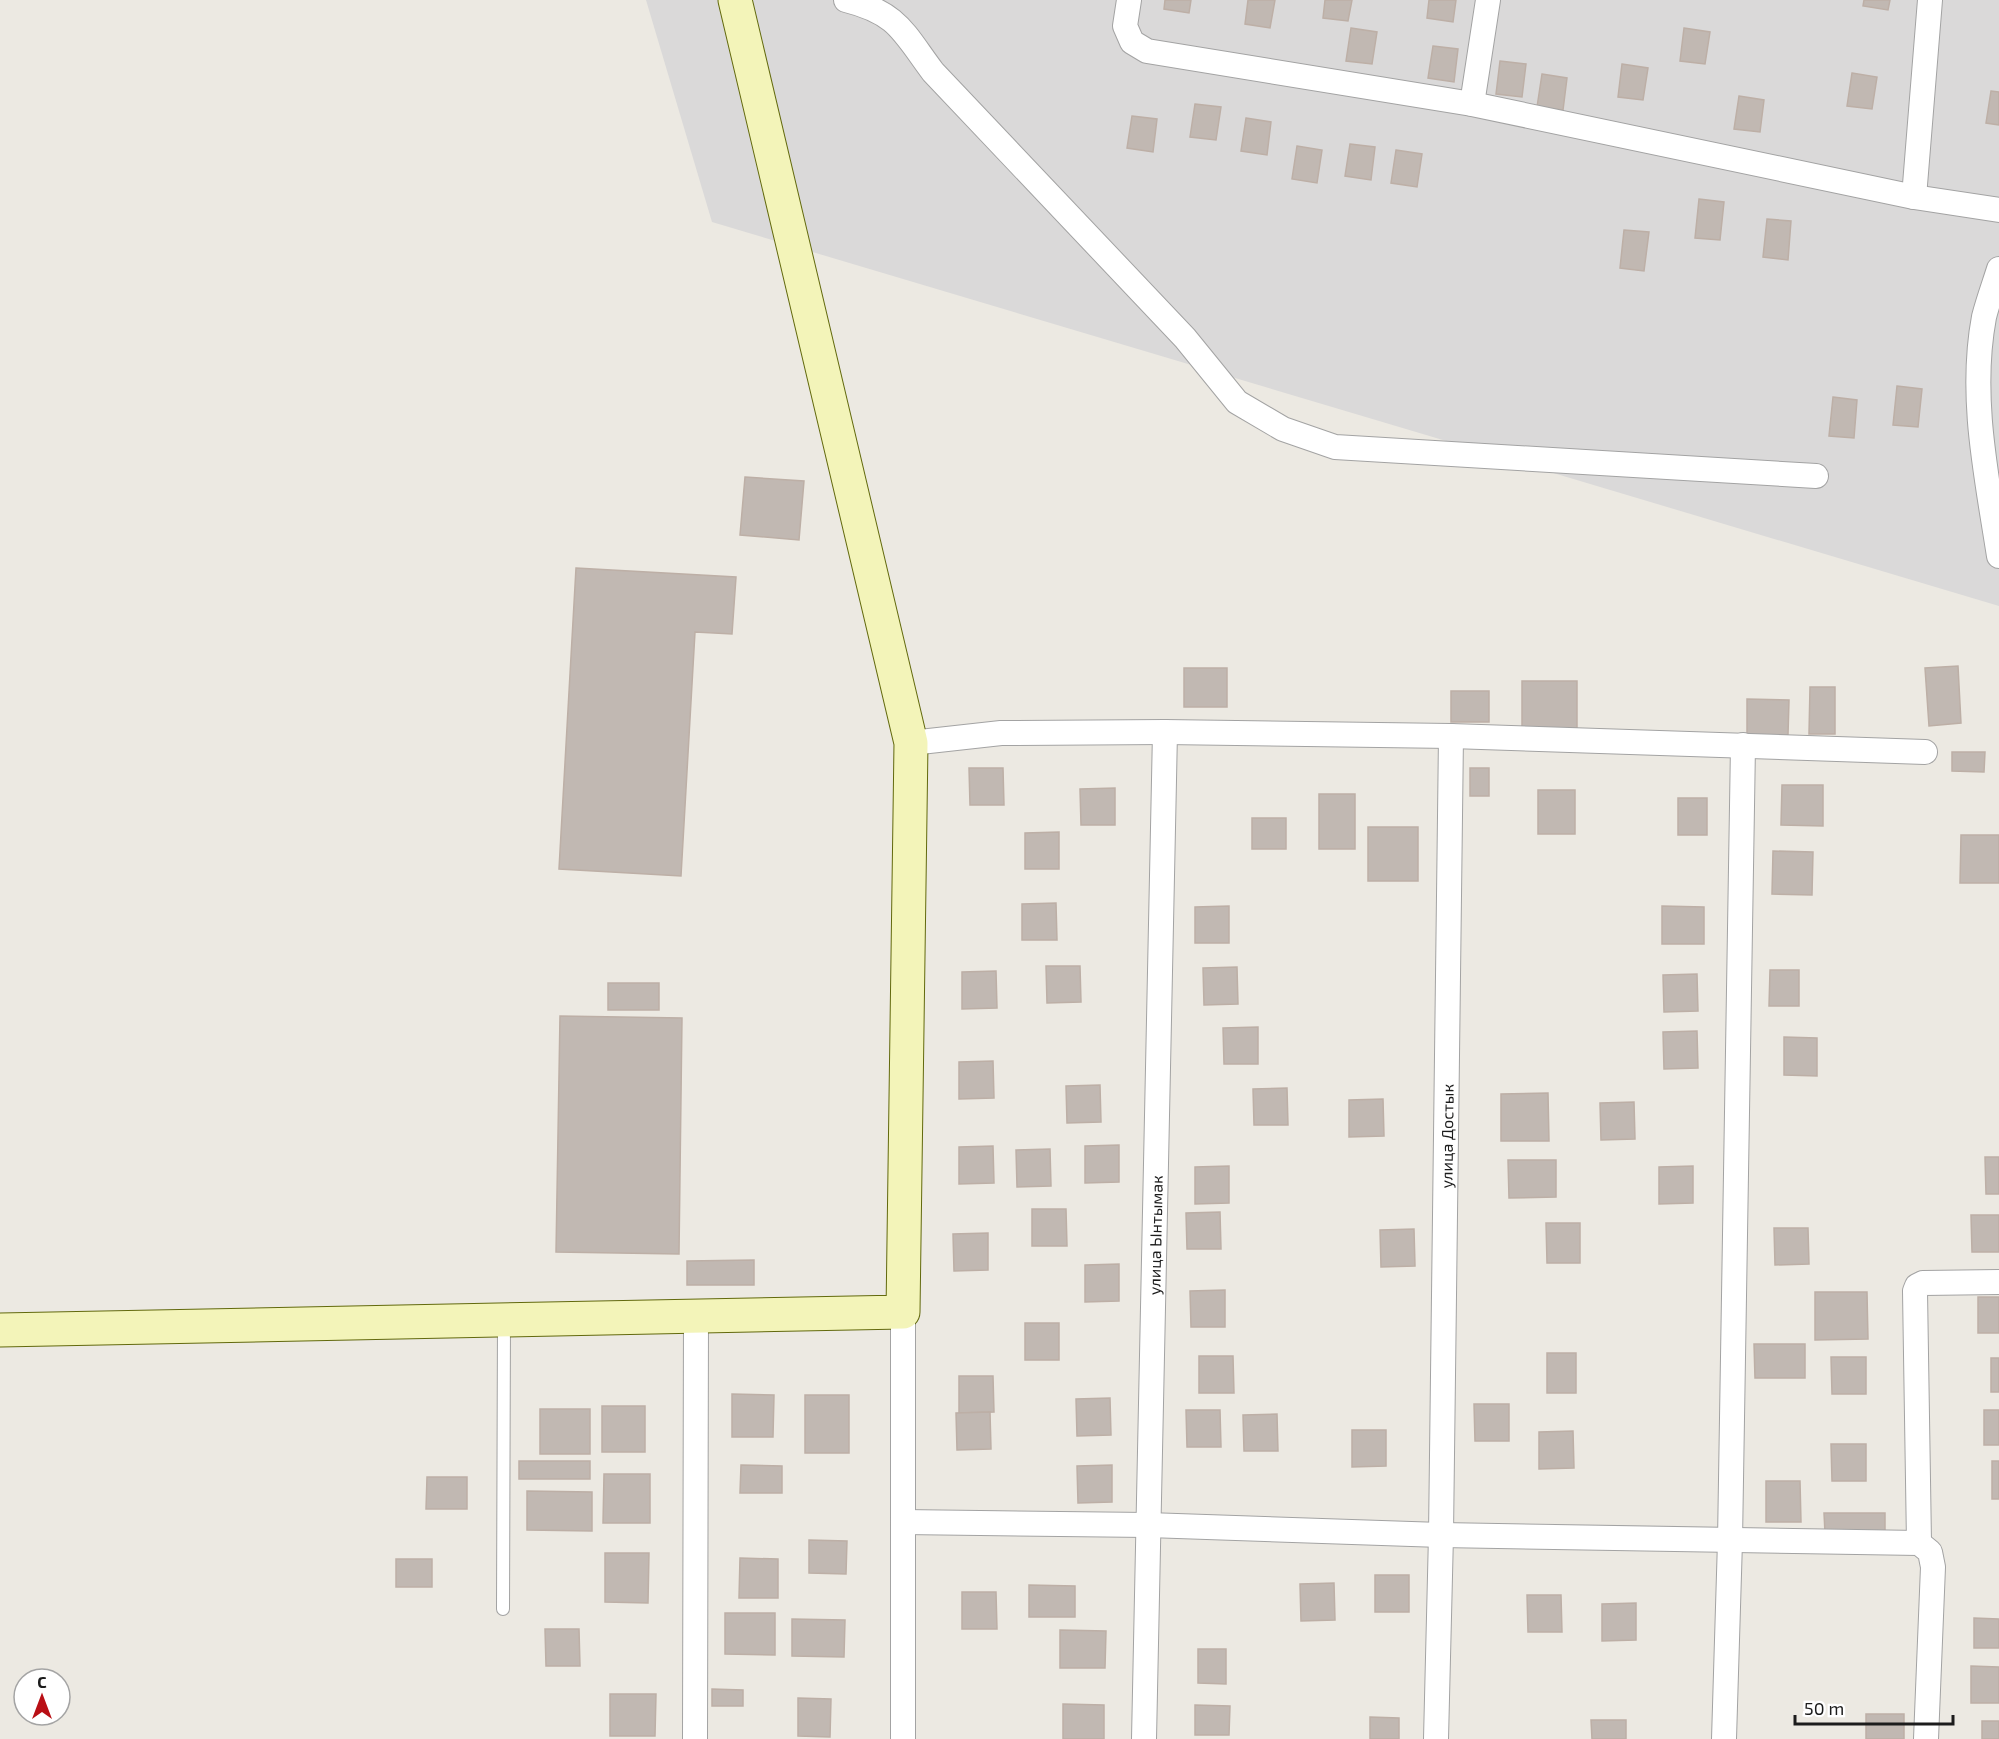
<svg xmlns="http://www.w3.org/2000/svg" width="1999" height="1739" viewBox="0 0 1999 1739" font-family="'Exo 2',sans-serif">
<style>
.residential{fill:#dad9d9}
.building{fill:#c1b8b2;stroke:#bdafa6;stroke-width:1.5}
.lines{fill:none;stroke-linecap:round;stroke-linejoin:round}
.lane-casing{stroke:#a3a3a3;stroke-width:14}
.street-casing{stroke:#a3a3a3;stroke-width:26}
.secondary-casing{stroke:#62690d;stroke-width:35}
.lane{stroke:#fff;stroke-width:12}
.street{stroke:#fff;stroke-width:24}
.secondary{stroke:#f3f4b9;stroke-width:33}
.labels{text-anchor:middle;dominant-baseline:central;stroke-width:4.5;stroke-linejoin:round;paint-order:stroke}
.street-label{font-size:16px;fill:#1c1c1c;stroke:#fff}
</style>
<rect width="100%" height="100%" fill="#ece9e2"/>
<path class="residential" d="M 646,0 L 1999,0 L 1999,606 L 712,222 Z"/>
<g class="building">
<path d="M 1165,0 L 1191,0 L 1189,13 L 1164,9 Z"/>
<path d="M 1248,0 L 1275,0 L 1270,28 L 1245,24 Z"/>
<path d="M 1325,0 L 1352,0 L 1348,21 L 1323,18 Z"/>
<path d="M 1429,0 L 1456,0 L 1453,22 L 1427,18 Z"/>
<path d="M 1864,0 L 1890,0 L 1888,10 L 1863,6 Z"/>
<path d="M 1351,28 L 1377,32 L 1372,64 L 1346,61 Z"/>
<path d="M 1684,28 L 1710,32 L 1705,64 L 1680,61 Z"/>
<path d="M 1433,46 L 1458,49 L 1454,82 L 1428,78 Z"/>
<path d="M 1500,61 L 1526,64 L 1522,97 L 1496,94 Z"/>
<path d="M 1622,64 L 1648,68 L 1643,100 L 1618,97 Z"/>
<path d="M 1852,73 L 1877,77 L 1872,109 L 1847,106 Z"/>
<path d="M 1542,74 L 1567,78 L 1563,110 L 1537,107 Z"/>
<path d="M 1991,91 L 1999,92 L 1999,125 L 1986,123 Z"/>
<path d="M 1739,96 L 1764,100 L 1760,132 L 1734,129 Z"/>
<path d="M 1195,104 L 1221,107 L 1216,140 L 1190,137 Z"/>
<path d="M 1132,116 L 1157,119 L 1153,152 L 1127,148 Z"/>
<path d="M 1246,118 L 1271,122 L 1267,155 L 1241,151 Z"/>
<path d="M 1350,144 L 1375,147 L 1371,180 L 1345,176 Z"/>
<path d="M 1297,146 L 1322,150 L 1317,183 L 1292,179 Z"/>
<path d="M 1396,150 L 1422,154 L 1417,187 L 1391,183 Z"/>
<path d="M 1699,199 L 1724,202 L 1720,240 L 1695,238 Z"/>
<path d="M 1767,219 L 1791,221 L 1788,260 L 1763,257 Z"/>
<path d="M 1624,230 L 1649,232 L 1644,271 L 1620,268 Z"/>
<path d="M 1897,386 L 1922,389 L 1918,427 L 1893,425 Z"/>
<path d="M 1833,397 L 1857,400 L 1854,438 L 1829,436 Z"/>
<path d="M 745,477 L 804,481 L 799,540 L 740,535 Z"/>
<path d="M 576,568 L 736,577 L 732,634 L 695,632 L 681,876 L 559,869 Z"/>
<path d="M 1958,666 L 1961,723 L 1929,726 L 1925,668 Z"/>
<rect x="1184" y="668" width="43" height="39"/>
<rect x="1522" y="681" width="55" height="47"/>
<path d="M 1810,687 L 1835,687 L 1835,734 L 1809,734 Z"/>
<rect x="1451" y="691" width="38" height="31"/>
<path d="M 1747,699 L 1789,700 L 1788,735 L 1747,735 Z"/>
<path d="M 1952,752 L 1985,752 L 1984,772 L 1952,771 Z"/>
<path d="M 969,768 L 1003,768 L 1004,805 L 970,805 Z"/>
<rect x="1470" y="768" width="19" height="28"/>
<path d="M 1782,785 L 1823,785 L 1823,826 L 1781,825 Z"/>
<path d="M 1115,788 L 1115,825 L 1081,825 L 1080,789 Z"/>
<rect x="1538" y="790" width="37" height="44"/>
<rect x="1319" y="794" width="36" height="55"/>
<rect x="1678" y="798" width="29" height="37"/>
<rect x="1252" y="818" width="34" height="31"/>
<rect x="1368" y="827" width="50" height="54"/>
<path d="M 1059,832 L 1059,869 L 1025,869 L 1025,833 Z"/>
<path d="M 1961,835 L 1999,835 L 1999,883 L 1960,883 Z"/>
<path d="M 1773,851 L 1813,852 L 1812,895 L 1772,894 Z"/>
<path d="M 1056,903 L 1057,940 L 1022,940 L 1022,904 Z"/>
<path d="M 1229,906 L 1229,943 L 1195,943 L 1195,907 Z"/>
<path d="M 1662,906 L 1704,907 L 1704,944 L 1662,944 Z"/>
<path d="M 1046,966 L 1080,966 L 1081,1002 L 1047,1003 Z"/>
<path d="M 1237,967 L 1238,1004 L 1204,1005 L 1203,968 Z"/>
<path d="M 1770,970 L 1799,970 L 1799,1006 L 1769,1006 Z"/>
<path d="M 996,971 L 997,1008 L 962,1009 L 962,972 Z"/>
<path d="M 1697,974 L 1698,1011 L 1664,1012 L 1663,975 Z"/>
<rect x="608" y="983" width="51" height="27"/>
<path d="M 560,1016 L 682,1018 L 679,1254 L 556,1252 Z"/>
<path d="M 1258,1027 L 1258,1064 L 1224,1064 L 1223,1028 Z"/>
<path d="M 1697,1031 L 1698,1068 L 1664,1069 L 1663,1032 Z"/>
<path d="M 1784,1037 L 1817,1038 L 1817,1076 L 1784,1075 Z"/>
<path d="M 993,1061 L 994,1098 L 959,1099 L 959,1062 Z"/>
<path d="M 1100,1085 L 1101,1122 L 1067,1123 L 1066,1086 Z"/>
<path d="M 1287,1088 L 1288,1125 L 1254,1125 L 1253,1089 Z"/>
<path d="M 1548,1093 L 1549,1141 L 1501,1141 L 1501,1094 Z"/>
<path d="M 1383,1099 L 1384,1136 L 1349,1137 L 1349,1100 Z"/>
<path d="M 1634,1102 L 1635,1139 L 1601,1140 L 1600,1103 Z"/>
<path d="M 1119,1145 L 1119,1182 L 1085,1183 L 1085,1146 Z"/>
<path d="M 993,1146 L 994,1183 L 959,1184 L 959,1147 Z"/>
<path d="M 1050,1149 L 1051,1186 L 1017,1187 L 1016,1150 Z"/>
<path d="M 1985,1157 L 1999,1157 L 1999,1194 L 1986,1194 Z"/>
<path d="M 1508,1160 L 1556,1160 L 1556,1197 L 1509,1198 Z"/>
<path d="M 1229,1166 L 1229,1203 L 1195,1204 L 1195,1167 Z"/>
<path d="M 1693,1166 L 1693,1203 L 1659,1204 L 1659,1167 Z"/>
<path d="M 1032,1209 L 1066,1209 L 1067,1246 L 1032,1246 Z"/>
<path d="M 1220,1212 L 1221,1249 L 1187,1249 L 1186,1213 Z"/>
<path d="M 1971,1215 L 1999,1215 L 1999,1252 L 1972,1252 Z"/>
<path d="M 1546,1223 L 1580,1223 L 1580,1263 L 1547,1263 Z"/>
<path d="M 1774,1228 L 1808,1228 L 1809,1264 L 1775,1265 Z"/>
<path d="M 1414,1229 L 1415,1266 L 1381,1267 L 1380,1230 Z"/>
<path d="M 988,1233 L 988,1270 L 954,1271 L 953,1234 Z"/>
<path d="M 754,1260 L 754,1285 L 687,1285 L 687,1261 Z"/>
<path d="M 1119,1264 L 1119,1301 L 1085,1302 L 1085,1265 Z"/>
<path d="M 1225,1290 L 1225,1327 L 1191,1327 L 1190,1291 Z"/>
<path d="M 1815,1292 L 1867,1292 L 1868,1339 L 1815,1340 Z"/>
<rect x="1978" y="1297" width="21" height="36"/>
<rect x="1025" y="1323" width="34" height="37"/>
<path d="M 1754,1344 L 1805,1344 L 1805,1378 L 1755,1378 Z"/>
<rect x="1547" y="1353" width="29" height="40"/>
<path d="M 1199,1356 L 1233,1356 L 1234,1393 L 1199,1393 Z"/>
<path d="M 1831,1357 L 1866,1357 L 1866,1394 L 1832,1394 Z"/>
<rect x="1991" y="1358" width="8" height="34"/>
<path d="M 959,1376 L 993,1376 L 994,1412 L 959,1413 Z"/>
<path d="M 732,1394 L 774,1395 L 773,1437 L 732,1437 Z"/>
<rect x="805" y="1395" width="44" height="58"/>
<path d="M 1110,1398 L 1111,1435 L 1077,1436 L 1076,1399 Z"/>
<path d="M 1474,1404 L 1509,1404 L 1509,1441 L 1475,1441 Z"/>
<rect x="602" y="1406" width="43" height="46"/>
<rect x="540" y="1409" width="50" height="45"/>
<path d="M 1186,1410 L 1220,1410 L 1221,1447 L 1187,1447 Z"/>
<rect x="1984" y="1410" width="15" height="35"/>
<path d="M 990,1412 L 991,1449 L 957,1450 L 956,1413 Z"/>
<path d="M 1277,1414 L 1278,1451 L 1244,1451 L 1243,1415 Z"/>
<path d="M 1352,1430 L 1386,1430 L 1386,1466 L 1352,1467 Z"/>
<path d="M 1573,1431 L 1574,1468 L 1539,1469 L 1539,1432 Z"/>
<path d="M 1831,1444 L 1866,1444 L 1866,1481 L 1832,1481 Z"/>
<rect x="519" y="1461" width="71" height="18"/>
<rect x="1992" y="1461" width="7" height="38"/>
<path d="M 741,1465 L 782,1466 L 782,1493 L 740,1493 Z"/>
<path d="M 1112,1465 L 1112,1502 L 1078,1503 L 1077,1466 Z"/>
<path d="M 604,1474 L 650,1474 L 650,1523 L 603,1523 Z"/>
<path d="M 427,1477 L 467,1477 L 467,1509 L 426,1509 Z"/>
<path d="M 1766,1481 L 1800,1481 L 1801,1522 L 1766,1522 Z"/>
<path d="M 527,1491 L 592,1492 L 592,1531 L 527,1530 Z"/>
<path d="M 1824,1513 L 1885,1513 L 1885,1533 L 1825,1533 Z"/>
<path d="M 809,1540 L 847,1541 L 846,1574 L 809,1573 Z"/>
<path d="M 605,1553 L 649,1553 L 648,1603 L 605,1602 Z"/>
<path d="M 740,1558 L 778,1559 L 778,1598 L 739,1598 Z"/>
<rect x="396" y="1559" width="36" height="28"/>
<rect x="1375" y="1575" width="34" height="37"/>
<path d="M 1334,1583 L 1335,1620 L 1301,1621 L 1300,1584 Z"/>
<path d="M 1029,1585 L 1075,1586 L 1075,1617 L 1029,1617 Z"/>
<path d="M 962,1592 L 996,1592 L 997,1629 L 962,1629 Z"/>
<path d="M 1527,1595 L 1561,1595 L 1562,1632 L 1528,1632 Z"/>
<path d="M 1636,1603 L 1636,1640 L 1602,1641 L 1602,1604 Z"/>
<path d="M 725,1613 L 775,1613 L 775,1655 L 725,1654 Z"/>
<path d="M 1974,1618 L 1999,1619 L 1999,1648 L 1974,1648 Z"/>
<path d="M 792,1619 L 845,1620 L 844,1657 L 792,1656 Z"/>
<path d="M 545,1629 L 579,1629 L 580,1666 L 546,1666 Z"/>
<path d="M 1060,1630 L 1106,1631 L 1105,1668 L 1060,1668 Z"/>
<path d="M 1198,1649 L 1226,1649 L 1226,1684 L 1198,1683 Z"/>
<path d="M 1971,1666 L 1999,1667 L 1999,1703 L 1971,1703 Z"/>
<path d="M 712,1689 L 743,1690 L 743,1706 L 712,1706 Z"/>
<path d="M 610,1694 L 656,1694 L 655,1736 L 610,1736 Z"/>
<path d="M 798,1698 L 831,1699 L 830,1737 L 798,1736 Z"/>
<path d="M 1063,1704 L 1104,1705 L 1104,1739 L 1063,1739 Z"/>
<path d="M 1195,1705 L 1230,1706 L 1229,1735 L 1195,1735 Z"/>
<rect x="1866" y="1714" width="38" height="25"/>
<path d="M 1370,1717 L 1399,1718 L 1399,1739 L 1370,1739 Z"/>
<path d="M 1591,1720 L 1626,1720 L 1626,1739 L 1592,1739 Z"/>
<rect x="1982" y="1721" width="17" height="18"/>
</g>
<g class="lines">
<g class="lane-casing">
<path id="lane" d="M 503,1609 L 504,1320"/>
</g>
<g class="street-casing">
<g id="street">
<path d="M 846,0 C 898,13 903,32 933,72 L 1185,338 L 1237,402 L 1283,429 L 1335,447 L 1816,476"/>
<path d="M 1129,0 L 1125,26 L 1132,42 L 1147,51 L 1472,104 L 1914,197 L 1999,210"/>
<path d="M 1472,104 L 1488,0"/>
<path d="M 1914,197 L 1930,0"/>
<path d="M 1999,269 C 1994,285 1988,301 1984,317 C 1969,397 1987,478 1999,556"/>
<path d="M 911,743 L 1001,733 L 1165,732 L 1451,736 L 1925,752"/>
<path d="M 903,1312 L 903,1739"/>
<path d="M 903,1522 L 1148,1525 L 1441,1535 L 1919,1543 L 1930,1552 L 1933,1567 L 1926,1739"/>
<path d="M 1919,1543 L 1915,1291 L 1917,1286 L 1923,1283 L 1999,1282"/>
<path d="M 695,1739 L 696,1317"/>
<path id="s1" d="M 1144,1739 L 1165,732"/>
<path id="s2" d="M 1436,1739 L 1441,1535 L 1451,736"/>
<path d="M 1724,1739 L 1730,1541 L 1743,745"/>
</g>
</g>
<g class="secondary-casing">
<path id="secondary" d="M 0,1330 L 903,1312 L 911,743 L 735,0"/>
</g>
<use href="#lane" class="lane"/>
<use href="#street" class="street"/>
<use href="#secondary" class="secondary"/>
</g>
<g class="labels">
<g class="street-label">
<text stroke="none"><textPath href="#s2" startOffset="603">улица Достык</textPath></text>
<text stroke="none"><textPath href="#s1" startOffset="504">улица Ынтымак</textPath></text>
</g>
</g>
<g transform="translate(42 1697)"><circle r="28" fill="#ffffff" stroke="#a4a4a4" stroke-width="1.5"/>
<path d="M0-4.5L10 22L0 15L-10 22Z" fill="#b90f15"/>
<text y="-9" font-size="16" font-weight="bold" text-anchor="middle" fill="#1c1c1c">С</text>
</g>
<path d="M1795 1715v9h158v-9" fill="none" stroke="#1c1c1c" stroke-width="3"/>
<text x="1804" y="1715" font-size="18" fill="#1c1c1c" stroke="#ffffff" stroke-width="4.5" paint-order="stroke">50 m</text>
</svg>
